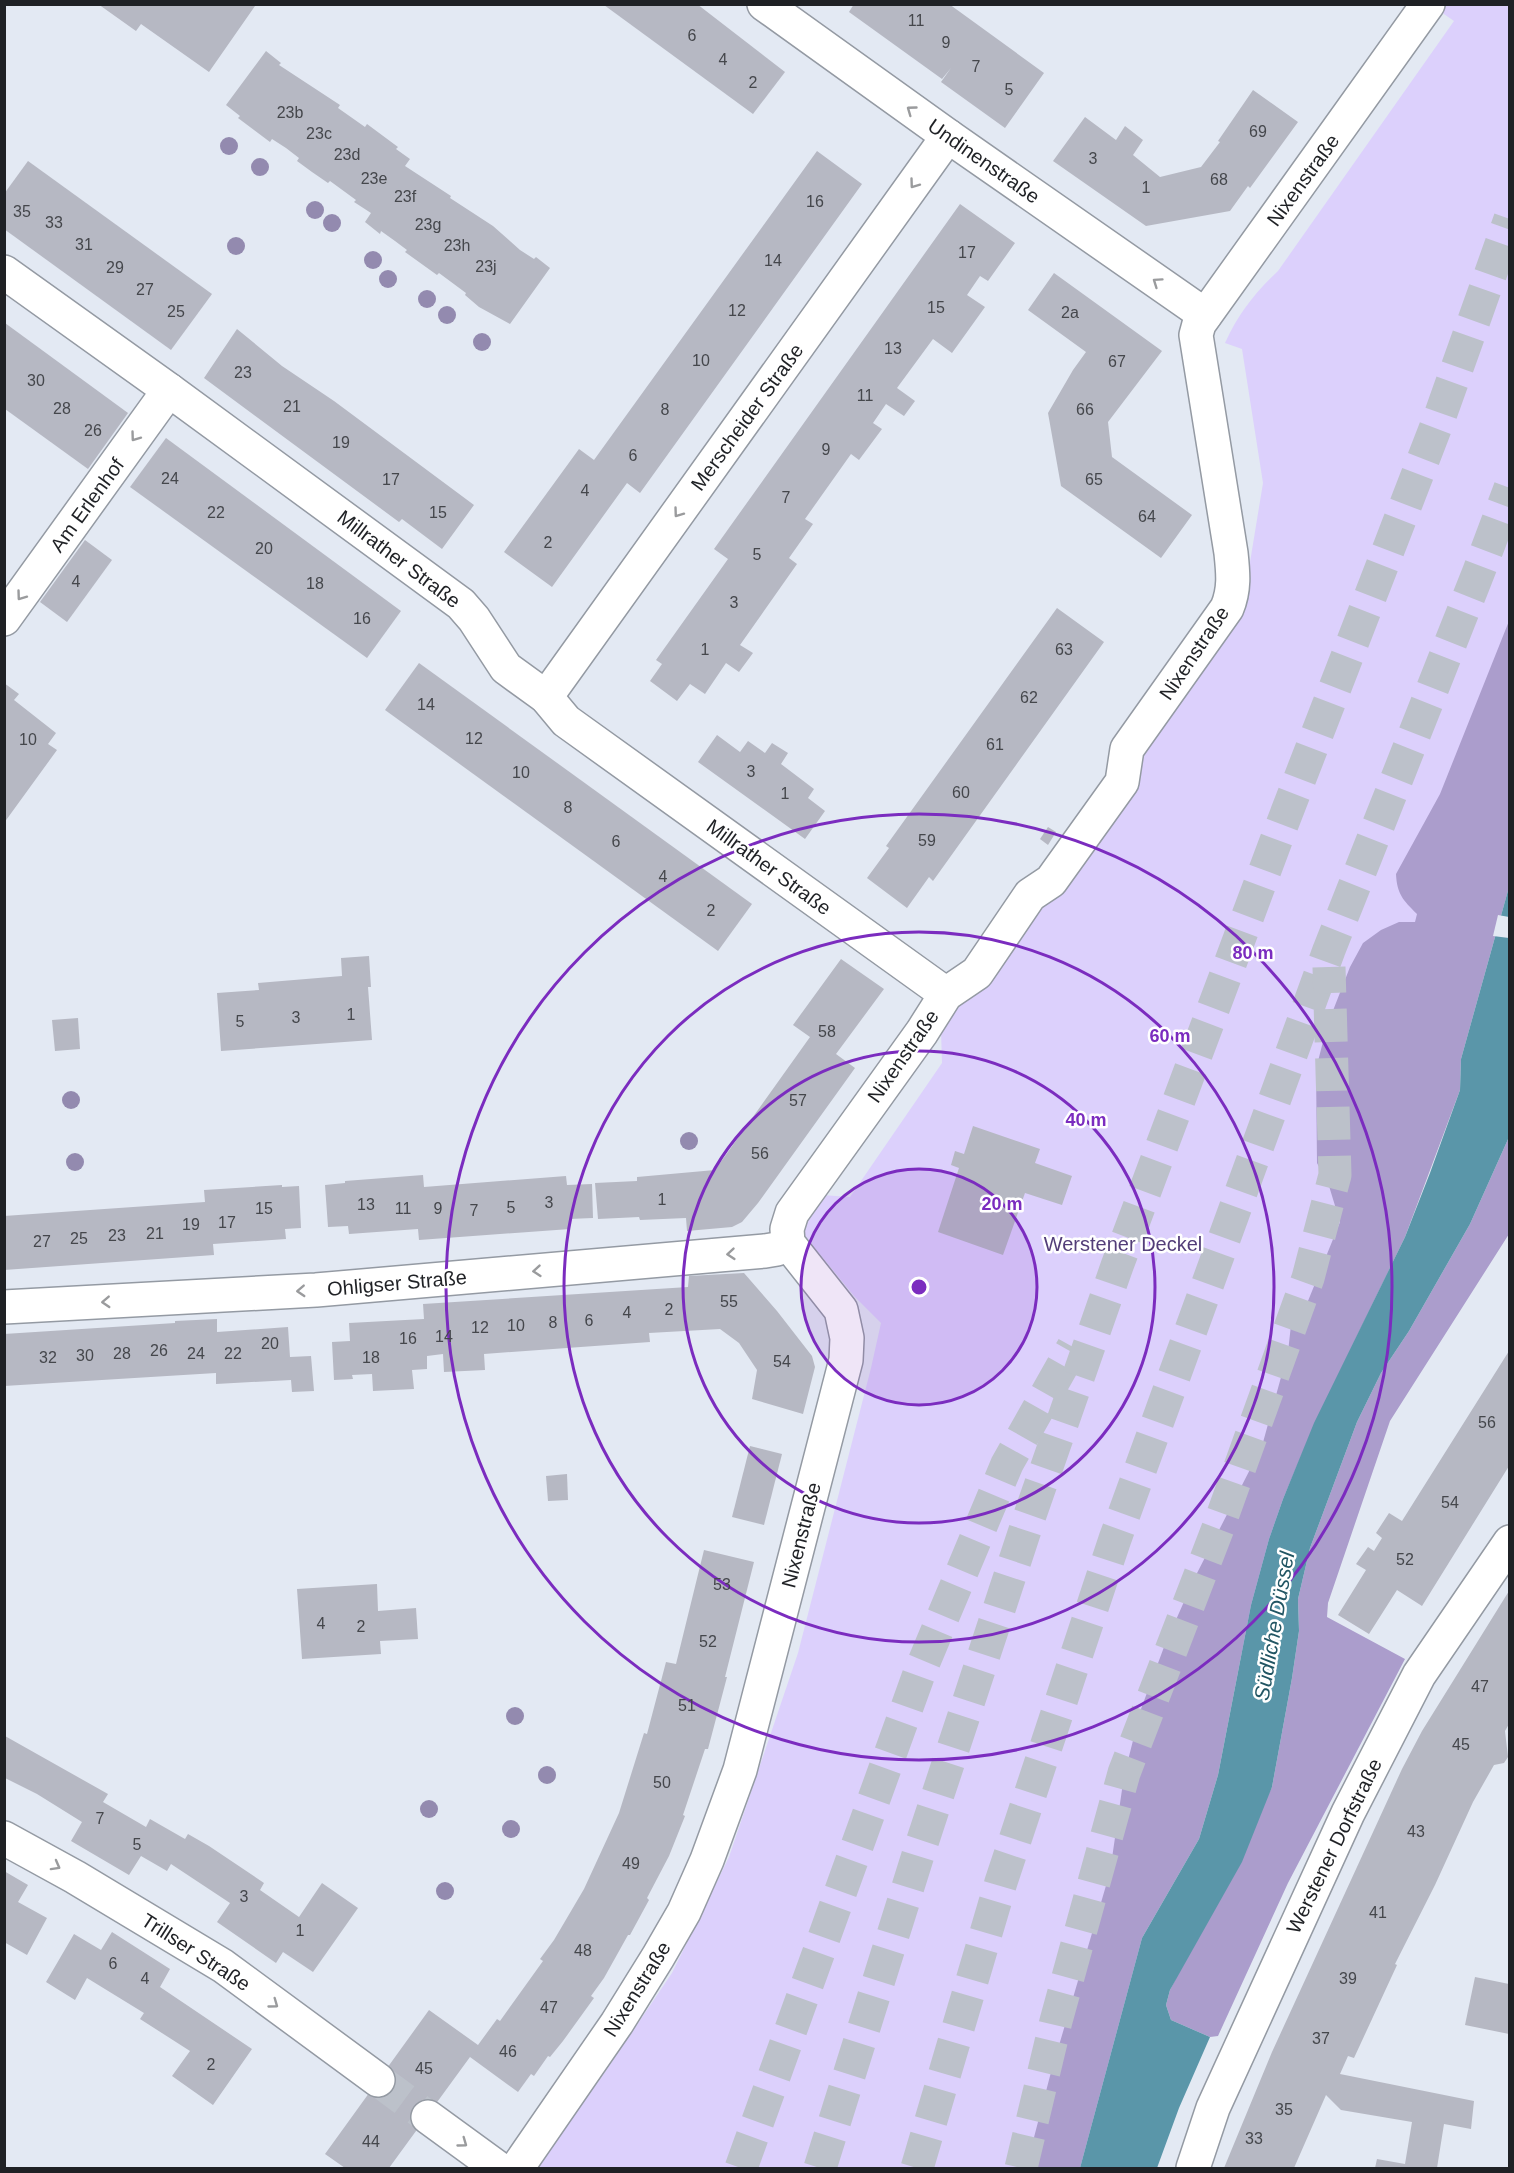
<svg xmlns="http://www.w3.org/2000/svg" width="1514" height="2173" viewBox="0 0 1514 2173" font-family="Helvetica,sans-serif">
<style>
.green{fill:#dcd0fc}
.forest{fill:#ab9dcc}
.water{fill:#5a96a9}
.pier{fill:#e3e9f3}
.building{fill:#b6b8c3}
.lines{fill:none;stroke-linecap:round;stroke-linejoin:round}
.street-tunnel{stroke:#bcc1ca;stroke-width:33;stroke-dasharray:33 16;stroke-linecap:butt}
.highway-tunnel{stroke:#bcc1ca;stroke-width:33;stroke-dasharray:33 16;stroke-linecap:butt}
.street-casing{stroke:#949aa3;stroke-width:36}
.street{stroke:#fff;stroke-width:33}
.tree{fill:#938aaf}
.oneway{stroke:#9a9b9d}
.ring{fill:none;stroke:#7b2cbf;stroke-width:3}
.labels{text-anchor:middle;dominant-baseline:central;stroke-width:5;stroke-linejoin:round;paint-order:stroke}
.number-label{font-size:16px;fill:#45474c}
.street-label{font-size:20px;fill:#1f2125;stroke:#fff}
.park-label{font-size:20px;fill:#523d78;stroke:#fff}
.water-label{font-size:21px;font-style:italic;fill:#215563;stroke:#fff}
.centre{fill:#7b2cbf;stroke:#fff;stroke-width:3}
.ring-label{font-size:18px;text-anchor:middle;font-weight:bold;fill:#7b2cbf;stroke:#fff;stroke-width:5;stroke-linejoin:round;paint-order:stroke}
</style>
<rect width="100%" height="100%" fill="#e3e9f3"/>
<path class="green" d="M 1443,5 L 1509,5 L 1509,887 L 1142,1938 L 1080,2168 L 536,2168 L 603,2075 L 672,1973 L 729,1857 L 798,1653 L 871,1368 L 881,1323 L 854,1296 L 805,1236 L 805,1216 L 822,1195 L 850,1197 L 942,1063 L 941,1031 L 1041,896 L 1241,617 L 1263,483 L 1242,349 L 1225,343 C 1239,313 1254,294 1278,271 L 1454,21 L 1441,12 Z"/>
<g class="forest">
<path d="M 1509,621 L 1509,887 L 1461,1059 L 1460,1090 L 1405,1237 L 1315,1423 L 1283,1499 L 1269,1539 L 1251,1605 L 1218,1775 L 1199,1839 L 1142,1938 L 1080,2168 L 1026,2168 L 1050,2076 L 1110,1872 L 1124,1776 L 1141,1709 L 1164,1647 L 1194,1579 L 1262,1446 L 1288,1352 L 1292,1316 L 1308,1301 L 1340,1222 L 1329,1186 L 1317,1163 L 1316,1069 L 1327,1026 L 1350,967 L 1363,943 L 1381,930 L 1399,922 L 1415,922 L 1417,914 C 1403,900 1397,894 1396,874 L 1440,794 Z"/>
<path d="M 1509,1137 L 1509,1234 L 1390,1421 L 1328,1603 L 1327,1617 L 1405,1659 L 1288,1883 L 1218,2036 L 1210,2037 L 1171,2020 L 1166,2005 L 1170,1990 L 1272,1787 L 1292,1678 L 1299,1631 L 1298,1599 L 1310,1548 L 1357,1422 L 1381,1373 L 1409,1331 L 1470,1224 Z"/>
</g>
<path class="water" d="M 1509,887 L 1509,1137 L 1470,1224 L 1409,1331 L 1381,1373 L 1357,1422 L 1310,1548 L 1298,1599 L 1299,1631 L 1292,1678 L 1272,1787 L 1242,1862 L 1170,1990 L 1166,2005 L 1171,2020 L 1210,2037 L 1179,2108 L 1157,2168 L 1080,2168 L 1142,1938 L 1199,1839 L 1218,1775 L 1251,1605 L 1269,1539 L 1283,1499 L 1314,1423 L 1405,1237 L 1430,1173 L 1460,1090 L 1461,1059 Z"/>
<path class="pier" d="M 1498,915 L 1509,917 L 1509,938 L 1493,936 Z"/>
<g class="building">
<path d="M 98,4 L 252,4 L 255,6 L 209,72 L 141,24 L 136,31 Z"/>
<path d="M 697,4 L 785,72 L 753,114 L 604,5 Z"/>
<path d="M 854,4 L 949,4 L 1044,73 L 1005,128 L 941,82 L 951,68 L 942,79 L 849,12 Z"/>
<path d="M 266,51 L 281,63 L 279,65 L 340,105 L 338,108 L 365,127 L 367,124 L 398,147 L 396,149 L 410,159 L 405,166 L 451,196 L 450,198 L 493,226 L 520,250 L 534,259 L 536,257 L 550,268 L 510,324 L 479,307 L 465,295 L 466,293 L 439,273 L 437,275 L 405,252 L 407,250 L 395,241 L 381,231 L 380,234 L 365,222 L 371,213 L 354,202 L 356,200 L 330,181 L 328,183 L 312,172 L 297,161 L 299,158 L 286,148 L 272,139 L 270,142 L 238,118 L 240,116 L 226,105 Z"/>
<path d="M 1253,90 L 1298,122 L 1250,188 L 1248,186 L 1230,211 L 1146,226 L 1053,161 L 1085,117 L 1116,140 L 1125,126 L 1143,140 L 1133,155 L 1160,177 L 1201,167 L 1220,142 L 1218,141 Z"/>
<path d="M 817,151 L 862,184 L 640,493 L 627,483 L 552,587 L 504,552 L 579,449 L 594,460 Z"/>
<path d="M 28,161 L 212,294 L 171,350 L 4,229 L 4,194 Z"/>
<path d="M 960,204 L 1015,243 L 988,281 L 980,276 L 967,295 L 985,307 L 952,353 L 933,339 L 897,388 L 915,401 L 904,416 L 886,404 L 873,423 L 882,429 L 859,460 L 851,454 L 805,519 L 813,524 L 789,558 L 797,564 L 740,645 L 753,653 L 739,672 L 726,663 L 705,694 L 690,684 L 677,701 L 650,681 L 662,664 L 656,660 L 728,559 L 714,549 Z"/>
<path d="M 1054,273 L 1162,351 L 1108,422 L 1112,457 L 1192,515 L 1161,558 L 1061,486 L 1048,413 L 1073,370 L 1086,352 L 1028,310 Z"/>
<path d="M 5,323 L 128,413 L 88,469 L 5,409 Z"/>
<path d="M 237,329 L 282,366 L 334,401 L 474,505 L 442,549 L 402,519 L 399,522 L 204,378 Z"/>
<path d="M 166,438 L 401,611 L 367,658 L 130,487 Z"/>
<path d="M 85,540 L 112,560 L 67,622 L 40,602 Z"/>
<path d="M 1057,608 L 1104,642 L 933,881 L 929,877 L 907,908 L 867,878 L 889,848 L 886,846 Z"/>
<path d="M 419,663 L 752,904 L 718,951 L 385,710 Z"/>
<path d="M 4,683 L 19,694 L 14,700 L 56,733 L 48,744 L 57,750 L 4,823 Z"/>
<path d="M 717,735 L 740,752 L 748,741 L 765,753 L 772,743 L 788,753 L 781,764 L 814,789 L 808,798 L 825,811 L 805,839 L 698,762 Z"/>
<path d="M 1048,827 L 1056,832 L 1048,845 L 1040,839 Z"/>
<path d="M 369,956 L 371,987 L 368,987 L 372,1040 L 221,1051 L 217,993 L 259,990 L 258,983 L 342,976 L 341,958 Z"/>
<path d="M 841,959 L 884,989 L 836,1054 L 855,1068 L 758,1203 L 742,1222 L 732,1227 L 687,1231 L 686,1218 L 640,1220 L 639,1217 L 598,1219 L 595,1183 L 637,1181 L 637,1177 L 715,1170 L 810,1037 L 793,1025 Z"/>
<path d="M 78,1018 L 80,1049 L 55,1051 L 52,1020 Z"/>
<path d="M 973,1126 L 1040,1149 L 1035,1163 L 1072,1176 L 1062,1205 L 1025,1193 L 1003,1255 L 938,1232 L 959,1168 L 951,1165 L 955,1151 L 964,1154 Z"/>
<path d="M 423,1175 L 424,1187 L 566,1176 L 567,1185 L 592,1184 L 593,1218 L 569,1219 L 570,1229 L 419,1240 L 418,1229 L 349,1234 L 348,1226 L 328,1227 L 325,1185 L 345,1183 L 345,1181 Z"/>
<path d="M 282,1185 L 282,1187 L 299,1186 L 301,1228 L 285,1229 L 286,1239 L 213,1244 L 214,1255 L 4,1270 L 4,1216 L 205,1202 L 204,1190 Z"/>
<path d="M 744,1273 L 777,1311 L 812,1356 L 815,1367 L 803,1414 L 752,1399 L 757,1370 L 739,1343 L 720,1329 L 649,1333 L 650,1342 L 484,1354 L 485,1370 L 444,1372 L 443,1354 L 427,1356 L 427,1369 L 412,1370 L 414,1389 L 373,1391 L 372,1374 L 352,1375 L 353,1379 L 334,1380 L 332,1342 L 350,1341 L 349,1323 L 424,1319 L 423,1304 L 688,1287 L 689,1276 Z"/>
<path d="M 217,1319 L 217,1332 L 288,1327 L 290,1357 L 311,1356 L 314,1391 L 292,1392 L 291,1380 L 216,1384 L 216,1373 L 4,1386 L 4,1334 L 175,1323 L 175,1321 Z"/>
<path d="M 1509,1351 L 1509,1466 L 1422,1606 L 1397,1590 L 1369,1634 L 1338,1615 L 1366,1570 L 1356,1564 L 1368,1547 L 1374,1551 L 1382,1538 L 1376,1533 L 1389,1513 L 1402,1521 Z"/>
<path d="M 750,1446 L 782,1454 L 764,1525 L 732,1517 Z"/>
<path d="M 567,1474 L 568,1500 L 548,1501 L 546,1476 Z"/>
<path d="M 704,1550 L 754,1562 L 725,1677 L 727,1677 L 708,1749 L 705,1749 L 683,1815 L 685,1816 L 669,1856 L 647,1898 L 649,1900 L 630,1935 L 628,1935 L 604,1978 L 591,1996 L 594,1998 L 563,2041 L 550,2057 L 548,2056 L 534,2076 L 531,2074 L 518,2092 L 470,2057 L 389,2168 L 345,2168 L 325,2154 L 429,2010 L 478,2045 L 497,2019 L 500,2021 L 543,1961 L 540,1959 L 554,1940 L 584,1889 L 619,1813 L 644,1733 L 647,1734 L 666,1662 L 676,1664 Z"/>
<path d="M 377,1584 L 378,1611 L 416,1608 L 418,1639 L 380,1641 L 381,1654 L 302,1659 L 297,1589 Z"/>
<path d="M 1509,1591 L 1509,1724 L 1505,1731 L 1508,1757 L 1504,1763 L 1494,1765 L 1473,1802 L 1435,1885 L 1395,1964 L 1397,1965 L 1354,2058 L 1348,2056 L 1340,2074 L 1474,2101 L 1471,2129 L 1444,2124 L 1437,2168 L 1375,2168 L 1377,2159 L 1405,2164 L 1412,2122 L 1341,2110 L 1326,2095 L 1294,2168 L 1224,2168 L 1272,2052 L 1402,1769 L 1422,1731 Z"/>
<path d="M 5,1736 L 108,1794 L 103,1802 L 146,1827 L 150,1819 L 185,1839 L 188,1834 L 209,1846 L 264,1883 L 260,1890 L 299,1917 L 322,1883 L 358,1908 L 313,1972 L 283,1952 L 276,1963 L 217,1922 L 230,1903 L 171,1864 L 167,1871 L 141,1856 L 129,1875 L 71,1841 L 82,1822 L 37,1794 L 5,1778 Z"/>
<path d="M 4,1871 L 28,1885 L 18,1902 L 47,1918 L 27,1955 L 4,1942 Z"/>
<path d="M 112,1932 L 170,1969 L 160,1987 L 252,2049 L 213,2105 L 172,2076 L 190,2051 L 140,2019 L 144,2013 L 87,1978 L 75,2000 L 46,1982 L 74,1934 L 101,1950 Z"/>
<path d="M 1475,1977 L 1509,1984 L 1509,2034 L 1465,2025 Z"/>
</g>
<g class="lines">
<path class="street-tunnel" d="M 378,2080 L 428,2117"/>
<g class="highway-tunnel">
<path d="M 741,2168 L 919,1674 L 1007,1464 L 1073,1347"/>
<path d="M 820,2168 L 918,1855 L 1030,1515 L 1117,1266 L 1280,830 L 1440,416 L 1510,219"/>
<path d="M 917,2168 L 1001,1882 L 1115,1539 L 1329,950 L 1479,571 L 1510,488"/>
<path d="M 1021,2168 L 1056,2021 L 1124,1773 L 1218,1528 L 1308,1278 L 1335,1175 L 1329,967"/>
</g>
<g class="street-casing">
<g id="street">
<path d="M 764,4 L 948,136 L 1205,315"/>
<path d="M 4,272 L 169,390 L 461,604 L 474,619 L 506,668 L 546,697 L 566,721 L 946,994"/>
<path d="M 4,619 L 169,390"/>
<path d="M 546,697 L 948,136"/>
<path d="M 4,1307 L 316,1290 L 765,1251 L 777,1249 L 788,1243"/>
<path d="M 4,1838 L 75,1877 L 223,1966 L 378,2080"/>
<path d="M 428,2117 L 498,2168"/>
<path d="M 517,2168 L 617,2023 L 658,1957 L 684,1912 L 707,1860 L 740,1770 L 846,1360 L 847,1338 L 841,1310 L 788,1243 L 787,1229 L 792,1213 L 922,1032 L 946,994 L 977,973 L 1030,895 L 1051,881 L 1122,782 L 1127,749 L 1227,608 C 1235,589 1233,572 1231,553 L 1196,335 L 1199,324 L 1428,4"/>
<path d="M 1193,2168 L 1213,2108 L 1348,1813 L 1419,1675 L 1510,1542"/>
</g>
</g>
<use href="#street" class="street"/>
</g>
<g class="tree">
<circle cx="229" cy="146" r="9"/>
<circle cx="260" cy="167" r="9"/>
<circle cx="315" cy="210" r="9"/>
<circle cx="332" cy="223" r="9"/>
<circle cx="236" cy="246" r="9"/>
<circle cx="373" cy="260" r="9"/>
<circle cx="388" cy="279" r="9"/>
<circle cx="427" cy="299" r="9"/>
<circle cx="447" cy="315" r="9"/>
<circle cx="482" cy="342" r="9"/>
<circle cx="71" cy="1100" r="9"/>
<circle cx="689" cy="1141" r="9"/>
<circle cx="75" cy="1162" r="9"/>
<circle cx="515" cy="1716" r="9"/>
<circle cx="547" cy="1775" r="9"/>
<circle cx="429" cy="1809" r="9"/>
<circle cx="511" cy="1829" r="9"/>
<circle cx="445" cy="1891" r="9"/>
</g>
<defs><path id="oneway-chevron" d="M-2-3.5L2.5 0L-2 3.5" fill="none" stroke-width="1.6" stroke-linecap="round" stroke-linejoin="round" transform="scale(1.5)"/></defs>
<g class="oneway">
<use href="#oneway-chevron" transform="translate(911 110) rotate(-144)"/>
<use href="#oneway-chevron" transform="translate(914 184) rotate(126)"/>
<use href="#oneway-chevron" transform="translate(1157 282) rotate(-145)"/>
<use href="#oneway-chevron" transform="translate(135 437) rotate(126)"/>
<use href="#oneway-chevron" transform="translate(678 513) rotate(126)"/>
<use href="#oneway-chevron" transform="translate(21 596) rotate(126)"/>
<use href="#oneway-chevron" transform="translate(731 1254) rotate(175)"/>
<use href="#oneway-chevron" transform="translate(537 1271) rotate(175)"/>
<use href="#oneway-chevron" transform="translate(301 1291) rotate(177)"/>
<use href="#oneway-chevron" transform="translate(106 1302) rotate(177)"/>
<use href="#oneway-chevron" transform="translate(56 1866) rotate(29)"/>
<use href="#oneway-chevron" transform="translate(274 2004) rotate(36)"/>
<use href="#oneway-chevron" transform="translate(463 2143) rotate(36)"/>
</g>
<circle cx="919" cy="1287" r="118" fill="#7b2cbf" fill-opacity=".12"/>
<g class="ring">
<circle cx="919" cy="1287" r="118"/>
<circle cx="919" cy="1287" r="236"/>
<circle cx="919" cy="1287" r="355"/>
<circle cx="919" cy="1287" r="473"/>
</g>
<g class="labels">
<g class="number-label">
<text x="916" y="20">11</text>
<text x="692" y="35">6</text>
<text x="946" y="42">9</text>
<text x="723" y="59">4</text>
<text x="976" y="66">7</text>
<text x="753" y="82">2</text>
<text x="1009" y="89">5</text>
<text x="290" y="112">23b</text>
<text x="1258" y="131">69</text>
<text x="319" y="133">23c</text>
<text x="347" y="154">23d</text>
<text x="1093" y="158">3</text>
<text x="374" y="178">23e</text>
<text x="1219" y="179">68</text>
<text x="1146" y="187">1</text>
<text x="405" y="196">23f</text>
<text x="815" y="201">16</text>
<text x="22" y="211">35</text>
<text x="54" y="222">33</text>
<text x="428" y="224">23g</text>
<text x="84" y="244">31</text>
<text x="457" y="245">23h</text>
<text x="967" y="252">17</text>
<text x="773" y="260">14</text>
<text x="486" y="266">23j</text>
<text x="115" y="267">29</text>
<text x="145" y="289">27</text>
<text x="936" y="307">15</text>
<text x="737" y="310">12</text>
<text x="176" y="311">25</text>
<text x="1070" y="312">2a</text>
<text x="893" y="348">13</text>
<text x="701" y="360">10</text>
<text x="1117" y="361">67</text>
<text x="243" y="372">23</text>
<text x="36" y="380">30</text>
<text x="865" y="395">11</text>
<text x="292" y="406">21</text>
<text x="62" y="408">28</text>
<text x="665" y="409">8</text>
<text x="1085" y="409">66</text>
<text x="93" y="430">26</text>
<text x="341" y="442">19</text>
<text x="826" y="449">9</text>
<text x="633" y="455">6</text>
<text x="170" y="478">24</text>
<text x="391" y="479">17</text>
<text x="1094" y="479">65</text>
<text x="585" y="490">4</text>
<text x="786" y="497">7</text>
<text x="216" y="512">22</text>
<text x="438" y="512">15</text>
<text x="1147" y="516">64</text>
<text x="548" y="542">2</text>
<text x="264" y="548">20</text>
<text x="757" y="554">5</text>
<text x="76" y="581">4</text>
<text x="315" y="583">18</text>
<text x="734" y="602">3</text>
<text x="362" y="618">16</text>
<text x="705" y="649">1</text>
<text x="1064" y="649">63</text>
<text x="1029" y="697">62</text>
<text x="426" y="704">14</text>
<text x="474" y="738">12</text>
<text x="28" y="739">10</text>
<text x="995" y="744">61</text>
<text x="751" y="771">3</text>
<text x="521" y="772">10</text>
<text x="961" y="792">60</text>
<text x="785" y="793">1</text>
<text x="568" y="807">8</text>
<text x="927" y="840">59</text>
<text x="616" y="841">6</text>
<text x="663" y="876">4</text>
<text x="711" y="910">2</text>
<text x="351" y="1014">1</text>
<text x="296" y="1017">3</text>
<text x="240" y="1021">5</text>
<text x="827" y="1031">58</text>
<text x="798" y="1100">57</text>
<text x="760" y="1153">56</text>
<text x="662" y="1199">1</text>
<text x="549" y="1202">3</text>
<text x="366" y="1204">13</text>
<text x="511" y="1207">5</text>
<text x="264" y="1208">15</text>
<text x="403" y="1208">11</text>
<text x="438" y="1208">9</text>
<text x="474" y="1210">7</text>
<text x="227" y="1222">17</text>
<text x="191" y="1224">19</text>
<text x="155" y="1233">21</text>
<text x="117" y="1235">23</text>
<text x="79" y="1238">25</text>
<text x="42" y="1241">27</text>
<text x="729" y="1301">55</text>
<text x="669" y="1309">2</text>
<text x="627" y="1312">4</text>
<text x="589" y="1320">6</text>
<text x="553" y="1322">8</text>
<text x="516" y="1325">10</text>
<text x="480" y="1327">12</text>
<text x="444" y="1336">14</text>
<text x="408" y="1338">16</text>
<text x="270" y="1343">20</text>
<text x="159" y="1350">26</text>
<text x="122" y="1353">28</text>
<text x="196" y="1353">24</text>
<text x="233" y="1353">22</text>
<text x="85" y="1355">30</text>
<text x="48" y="1357">32</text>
<text x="371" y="1357">18</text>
<text x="782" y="1361">54</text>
<text x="1487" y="1422">56</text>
<text x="1450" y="1502">54</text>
<text x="1405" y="1559">52</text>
<text x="722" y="1584">53</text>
<text x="321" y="1623">4</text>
<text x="361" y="1626">2</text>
<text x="708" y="1641">52</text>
<text x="1480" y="1686">47</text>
<text x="687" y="1705">51</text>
<text x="1461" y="1744">45</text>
<text x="662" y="1782">50</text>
<text x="100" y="1818">7</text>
<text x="1416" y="1831">43</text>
<text x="137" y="1844">5</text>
<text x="631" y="1863">49</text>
<text x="244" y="1896">3</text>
<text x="1378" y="1912">41</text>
<text x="300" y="1930">1</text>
<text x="583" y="1950">48</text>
<text x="113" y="1963">6</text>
<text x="145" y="1978">4</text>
<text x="1348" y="1978">39</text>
<text x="549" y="2007">47</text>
<text x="1321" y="2038">37</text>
<text x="508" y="2051">46</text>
<text x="211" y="2064">2</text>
<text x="424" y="2068">45</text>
<text x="1284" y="2109">35</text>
<text x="1254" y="2138">33</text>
<text x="371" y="2141">44</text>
</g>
<g class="street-label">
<text transform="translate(984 161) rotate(35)">Undinenstraße</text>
<text transform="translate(1303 180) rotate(-54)">Nixenstraße</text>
<text transform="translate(747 417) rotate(-54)">Merscheider Straße</text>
<text transform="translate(87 505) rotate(-54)">Am Erlenhof</text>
<text transform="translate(399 559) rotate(37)">Millrather Straße</text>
<text transform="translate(1194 653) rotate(-56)">Nixenstraße</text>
<text transform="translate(769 867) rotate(36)">Millrather Straße</text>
<text transform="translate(903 1056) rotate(-55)">Nixenstraße</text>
<text transform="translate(397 1283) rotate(-5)">Ohligser Straße</text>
<text transform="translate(801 1535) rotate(-76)">Nixenstraße</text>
<text transform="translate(1334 1846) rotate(-64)">Werstener Dorfstraße</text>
<text transform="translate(196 1952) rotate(33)">Trillser Straße</text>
<text transform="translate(637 1989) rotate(-58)">Nixenstraße</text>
</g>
<g class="park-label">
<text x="1123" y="1244">Werstener Deckel</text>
</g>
<g class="water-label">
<text transform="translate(1274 1626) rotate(-80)">Südliche Düssel</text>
</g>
</g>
<circle cx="919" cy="1287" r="9" class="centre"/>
<g class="ring-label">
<text x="1253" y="959">80 m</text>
<text x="1170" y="1042">60 m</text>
<text x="1086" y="1126">40 m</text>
<text x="1002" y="1210">20 m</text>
</g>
<rect width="1514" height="2173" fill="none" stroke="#1f2125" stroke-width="12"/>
</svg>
